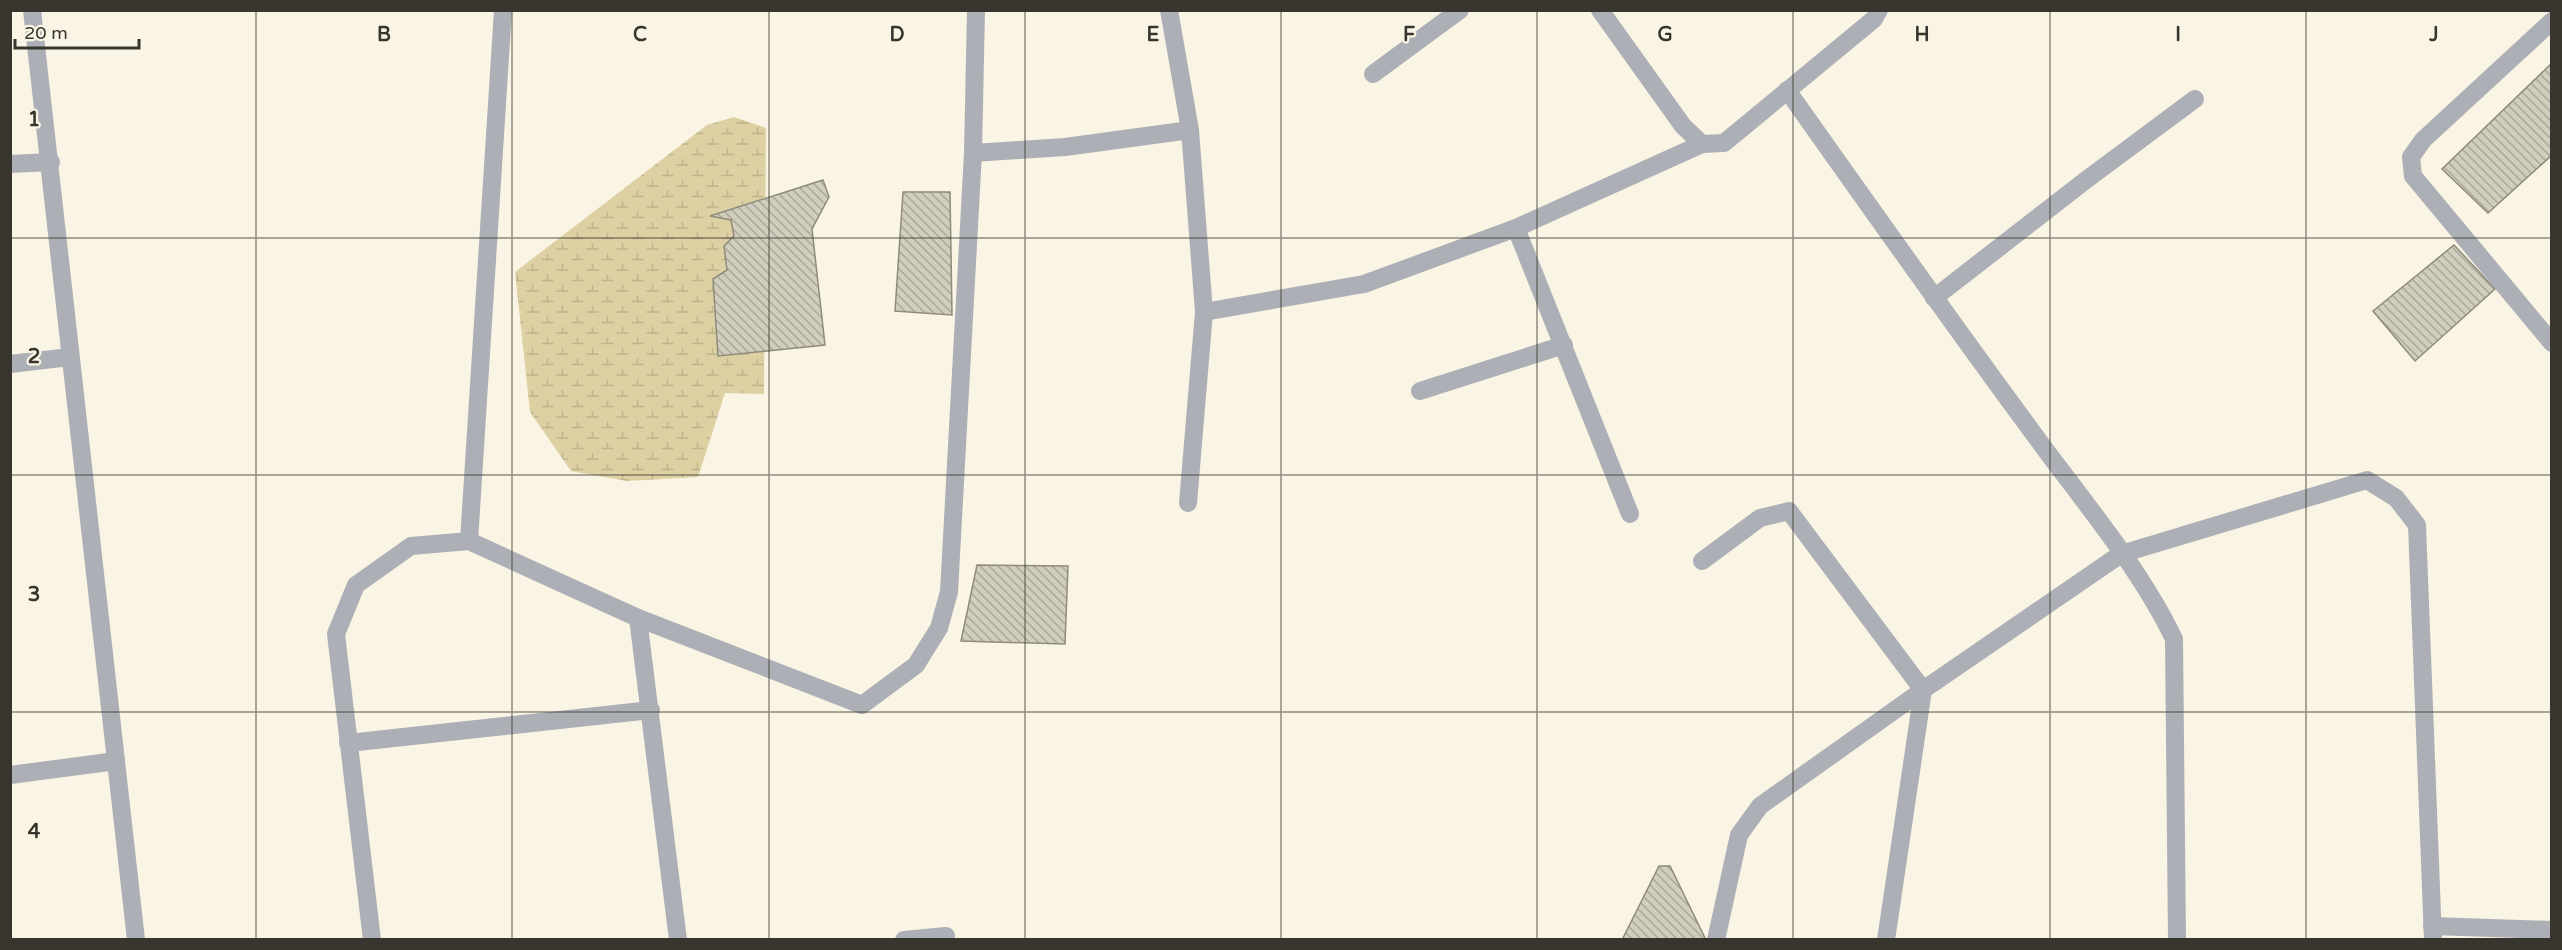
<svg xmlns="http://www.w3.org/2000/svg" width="2562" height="950" viewBox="0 0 2562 950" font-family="'Varela Round',sans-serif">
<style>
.wetland{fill:url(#wetland-marsh)}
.building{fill:url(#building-back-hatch);stroke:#8f8b7b;stroke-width:1.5}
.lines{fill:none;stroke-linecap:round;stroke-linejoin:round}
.minor{stroke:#adafb6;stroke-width:18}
.grid{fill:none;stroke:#37352e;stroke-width:1.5;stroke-opacity:0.55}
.grid-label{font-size:20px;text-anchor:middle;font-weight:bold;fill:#37352e;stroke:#f9f4e3;stroke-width:4.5;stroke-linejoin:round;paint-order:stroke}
</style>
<defs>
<pattern id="wetland-marsh" width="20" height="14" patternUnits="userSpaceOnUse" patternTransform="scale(1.5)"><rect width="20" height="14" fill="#ddd1a3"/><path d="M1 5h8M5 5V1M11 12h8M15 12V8" fill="none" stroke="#beb48d"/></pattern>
<pattern id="building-back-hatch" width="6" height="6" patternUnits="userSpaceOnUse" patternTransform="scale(1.5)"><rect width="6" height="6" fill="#d2cebd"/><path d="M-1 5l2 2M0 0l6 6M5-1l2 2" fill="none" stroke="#aba89a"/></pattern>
</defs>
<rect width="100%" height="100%" fill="#f9f4e3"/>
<path class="wetland" d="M 734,117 L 766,128 L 764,394 L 725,393 L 698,477 L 627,481 L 571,471 L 530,412 L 515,272 L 707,125 Z"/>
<g class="building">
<path d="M 2552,63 L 2552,155 L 2488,213 L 2442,169 Z"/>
<path d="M 823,180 L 829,197 L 812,229 L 825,345 L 718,356 L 713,279 L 727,270 L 724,246 L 734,236 L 731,220 L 710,216 Z"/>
<path d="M 903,192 L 950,192 L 952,315 L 895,311 Z"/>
<path d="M 2454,245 L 2495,289 L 2415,361 L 2373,311 Z"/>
<path d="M 977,565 L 1068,566 L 1065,644 L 961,641 Z"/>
<path d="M 1659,866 L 1670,866 L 1706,940 L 1622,940 Z"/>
</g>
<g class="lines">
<g class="minor">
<path d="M 32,10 L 136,940"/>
<path d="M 1169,10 L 1190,130 L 1204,312 L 1188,503"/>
<path d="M 1600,10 L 1683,126 L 1702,144"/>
<path d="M 2552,21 L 2423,140 L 2411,157 L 2413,176 L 2552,343"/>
<path d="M 1373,74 L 1460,10"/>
<path d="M 1787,90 C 1867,203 1946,315 2028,426 C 2077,494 2138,564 2174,639 L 2177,940"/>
<path d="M 973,153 L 976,10"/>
<path d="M 10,164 L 51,162"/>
<path d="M 1516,228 L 1630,514"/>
<path d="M 1934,298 L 2086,180 L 2195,99"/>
<path d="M 1204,312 L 1364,284 L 1516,228 L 1702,144 L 1724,143 L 1874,19 L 1879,10"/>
<path d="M 10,364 L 70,357"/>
<path d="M 1420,391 L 1564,345"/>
<path d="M 469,541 L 503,10"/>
<path d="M 1702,561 L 1760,518 L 1789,511 L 1923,690 L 1886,940"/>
<path d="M 638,618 L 678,940"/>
<path d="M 348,743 L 651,710"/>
<path d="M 10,775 L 116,761"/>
<path d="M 2432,926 L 2552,930"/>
<path d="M 372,940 L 336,634 L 356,585 L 411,546 L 469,541 L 638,618 L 862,705 L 916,665 L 939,628 L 949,592 L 973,153 L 1065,147 L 1190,130"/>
<path d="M 904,940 L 946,936"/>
<path d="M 1716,940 L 1739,835 L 1760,806 L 1923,690 L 2121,554 L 2367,480 L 2396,498 L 2417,525 L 2433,940"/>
</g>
</g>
<path class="grid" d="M 256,10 L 256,940M 512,10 L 512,940M 769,10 L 769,940M 1025,10 L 1025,940M 1281,10 L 1281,940M 1537,10 L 1537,940M 1793,10 L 1793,940M 2050,10 L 2050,940M 2306,10 L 2306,940M 10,238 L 2552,238M 10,475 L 2552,475M 10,712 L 2552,712"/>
<g class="grid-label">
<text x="384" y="41">B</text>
<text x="640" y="41">C</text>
<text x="897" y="41">D</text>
<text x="1153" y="41">E</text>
<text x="1409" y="41">F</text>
<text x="1665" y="41">G</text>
<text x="1922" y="41">H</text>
<text x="2178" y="41">I</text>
<text x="2434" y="41">J</text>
<text x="34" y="126">1</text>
<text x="34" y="363">2</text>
<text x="34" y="601">3</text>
<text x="34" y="838">4</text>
</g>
<rect width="2562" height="950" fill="none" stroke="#37352e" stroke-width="24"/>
<path d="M15 39v9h124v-9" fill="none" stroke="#37352e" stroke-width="3"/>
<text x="24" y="39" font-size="18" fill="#37352e" stroke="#f9f4e3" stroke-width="4.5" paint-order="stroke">20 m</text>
</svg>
